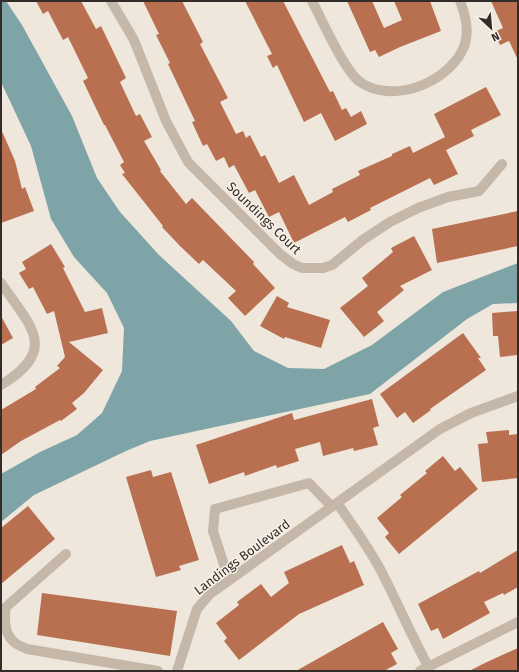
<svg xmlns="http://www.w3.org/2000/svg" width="519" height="672" viewBox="0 0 519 672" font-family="'Fira Sans',sans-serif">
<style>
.water{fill:#7ea4a8}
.building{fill:#b87051}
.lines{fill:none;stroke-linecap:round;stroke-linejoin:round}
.minor{stroke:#c5b8a9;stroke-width:10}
.labels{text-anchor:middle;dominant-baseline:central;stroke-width:3;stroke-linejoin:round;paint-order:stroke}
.street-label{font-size:13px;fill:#332c28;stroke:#f7f1e8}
</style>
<rect width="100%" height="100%" fill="#efe7dc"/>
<path class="water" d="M 1,1 L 6,1 L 22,25 L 72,116 L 97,178 L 120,212 L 159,255 L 231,321 L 254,351 L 288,368 L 324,369 L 372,345 L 443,292 L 518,263 L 518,303 L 493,304 L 467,319 L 370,394 L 150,441 L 126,451 L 34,495 L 1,522 L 1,474 L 40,452 L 77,435 L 102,413 L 122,371 L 124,328 L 107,293 L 74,257 L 51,219 L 31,146 L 1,82 Z"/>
<g class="building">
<path d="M 36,1 L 81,1 L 96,29 L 101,26 L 126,78 L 120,82 L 136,116 L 140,114 L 152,137 L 144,141 L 161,170 L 160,171 L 186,204 L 192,198 L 254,262 L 253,264 L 275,288 L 245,316 L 228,298 L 236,291 L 203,260 L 199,264 L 180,246 L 162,227 L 163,226 L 122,174 L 125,173 L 120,165 L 124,162 L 105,125 L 104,125 L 83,81 L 88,78 L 68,37 L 63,40 L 48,11 L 43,14 Z"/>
<path d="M 143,1 L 182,1 L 203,42 L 200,44 L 228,98 L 220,102 L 236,134 L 243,131 L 246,138 L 250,135 L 261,157 L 265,155 L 279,183 L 294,175 L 309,205 L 333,192 L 332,189 L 360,175 L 358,171 L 392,156 L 392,154 L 410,146 L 413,153 L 445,137 L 434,114 L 486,87 L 501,115 L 471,130 L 474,136 L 446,150 L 458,174 L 434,185 L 430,178 L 370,208 L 371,210 L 348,222 L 345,217 L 294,243 L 279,212 L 269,217 L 255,190 L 249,193 L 234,165 L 229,168 L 224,157 L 216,161 L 207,144 L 203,146 L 192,122 L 195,121 L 168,64 L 170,63 L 156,35 L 159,34 Z"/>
<path d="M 245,1 L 283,1 L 330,92 L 333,91 L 342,110 L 346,108 L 351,117 L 361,111 L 367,124 L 335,141 L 321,113 L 304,122 L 277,65 L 273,68 L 267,56 L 272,54 Z"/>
<path d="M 347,1 L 372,1 L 384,28 L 402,20 L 394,1 L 430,1 L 441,31 L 400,47 L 379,57 L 375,50 L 370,52 Z"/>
<path d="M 491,1 L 518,1 L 518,60 L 509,41 L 500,45 L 494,32 L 503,28 Z"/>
<path d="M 1,129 L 15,161 L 22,189 L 25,187 L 34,211 L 1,223 Z"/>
<path d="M 518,211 L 518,246 L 437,263 L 432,229 Z"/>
<path d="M 414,236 L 432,270 L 400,286 L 404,290 L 377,312 L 384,321 L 364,337 L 340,308 L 368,286 L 362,278 L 393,252 L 391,248 Z"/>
<path d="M 51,244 L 65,267 L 63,268 L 85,312 L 102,308 L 108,333 L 69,342 L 103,370 L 84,393 L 72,403 L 77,409 L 61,421 L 60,420 L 21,441 L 1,455 L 1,410 L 36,389 L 35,387 L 60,368 L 57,366 L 65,357 L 54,311 L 47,314 L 33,287 L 29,289 L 19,273 L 26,269 L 22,262 Z"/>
<path d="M 277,296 L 289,303 L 287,307 L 330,320 L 321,348 L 285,337 L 284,339 L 260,326 Z"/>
<path d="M 518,311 L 518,355 L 500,357 L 498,336 L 493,336 L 492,313 Z"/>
<path d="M 1,316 L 13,338 L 1,345 Z"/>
<path d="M 463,333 L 481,358 L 478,358 L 486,370 L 430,409 L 431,410 L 413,423 L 405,412 L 397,418 L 380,394 Z"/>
<path d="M 372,399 L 379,426 L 373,428 L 378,445 L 354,451 L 353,448 L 323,456 L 320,442 L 295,449 L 299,461 L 277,468 L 276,465 L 245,476 L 244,472 L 209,484 L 196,445 L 292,413 L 294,420 Z"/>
<path d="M 509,430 L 509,435 L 518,434 L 518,478 L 482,482 L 478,444 L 488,443 L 486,432 Z"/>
<path d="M 443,456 L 455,471 L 460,467 L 478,489 L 399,554 L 385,537 L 389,533 L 377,518 L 402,497 L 400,495 L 427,473 L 425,471 Z"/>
<path d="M 151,470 L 153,477 L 171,472 L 199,560 L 179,566 L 181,570 L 156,577 L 126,477 Z"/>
<path d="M 28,506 L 55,539 L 1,584 L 1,528 Z"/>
<path d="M 342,545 L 350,563 L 354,561 L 364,585 L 299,614 L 239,660 L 224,641 L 227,638 L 216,623 L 239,605 L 237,602 L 261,584 L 271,597 L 289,583 L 284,572 Z"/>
<path d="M 518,550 L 518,587 L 504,595 L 503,593 L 484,602 L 490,613 L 443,639 L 438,628 L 431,631 L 418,604 L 479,571 L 480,573 Z"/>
<path d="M 42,593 L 177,611 L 170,656 L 37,635 Z"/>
<path d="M 383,622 L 398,649 L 391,653 L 397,664 L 384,671 L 296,671 Z"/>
<path d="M 518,648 L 518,671 L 469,671 L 487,662 Z"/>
</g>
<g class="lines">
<g class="minor">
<path d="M 111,1 L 134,40 L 166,121 L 188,162 L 280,254 L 293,264 L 302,268 L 323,268 L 332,265 L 364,239 L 390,222 L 418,208 L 448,197 L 479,191 L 502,164"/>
<path d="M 312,1 C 322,20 344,70 360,82 C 392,104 445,84 462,51 C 470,36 466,16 460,1"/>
<path d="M 1,283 C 30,326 60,349 1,385"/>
<path d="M 337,503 C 352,524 366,544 379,567 C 396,599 410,633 428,666"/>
<path d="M 66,554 L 6,607 C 4,617 4,633 13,641 C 16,645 23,647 27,649 L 158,671"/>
<path d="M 229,580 L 213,531 L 215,509 L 309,483 L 332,507"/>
<path d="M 177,671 L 197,609 L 210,594 L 440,429 L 471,413 L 518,396"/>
<path d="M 420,671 L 518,622"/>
</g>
</g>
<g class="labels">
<g class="street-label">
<text transform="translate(264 218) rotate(44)">Soundings Court</text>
<text transform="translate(242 557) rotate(-37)">Landings Boulevard</text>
</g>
</g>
<rect width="519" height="672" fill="none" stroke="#332c28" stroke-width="4"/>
<g transform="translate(491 28) rotate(154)" stroke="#f7f1e8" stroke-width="3" paint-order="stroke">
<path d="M0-3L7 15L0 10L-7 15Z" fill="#332c28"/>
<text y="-6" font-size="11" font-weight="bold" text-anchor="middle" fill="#332c28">N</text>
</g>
</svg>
